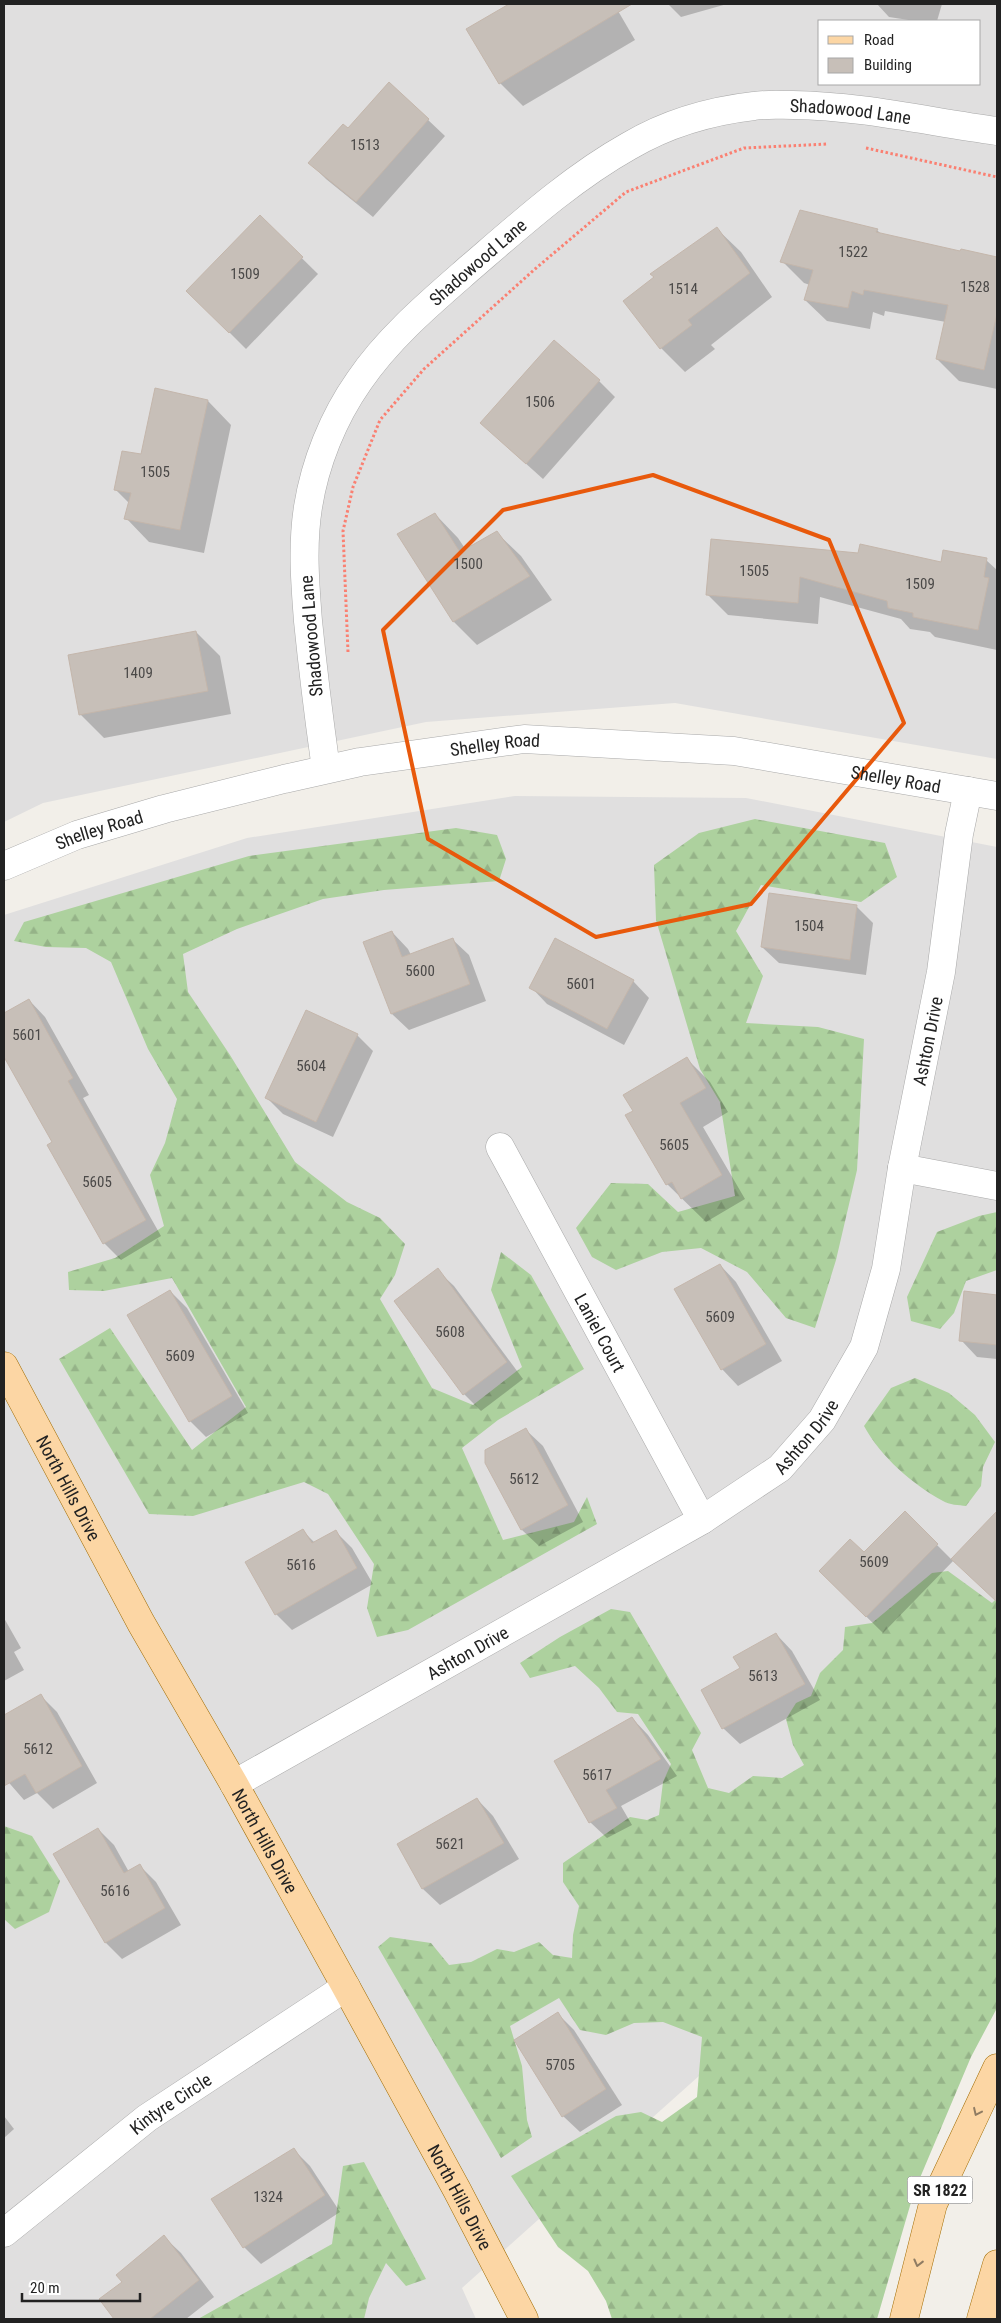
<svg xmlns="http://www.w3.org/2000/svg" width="1001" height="2323" viewBox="0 0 1001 2323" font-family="'Roboto Condensed',sans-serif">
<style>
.residential{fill:#e0dfdf;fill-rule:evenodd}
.forest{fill:url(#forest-firs)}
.shadow{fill:#0003}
.building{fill:#c7bfb8;stroke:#c4b6ab}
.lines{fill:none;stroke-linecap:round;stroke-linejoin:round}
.minor-casing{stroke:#a9a9a9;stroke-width:29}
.major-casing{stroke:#a06b00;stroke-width:29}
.path{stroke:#fa8072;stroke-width:3;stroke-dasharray:2.5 2.5;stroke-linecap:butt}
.minor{stroke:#fff;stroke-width:28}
.major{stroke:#fcd6a4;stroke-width:28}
.oneway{stroke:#8f7c63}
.marked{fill:none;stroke:#e8590c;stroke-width:4;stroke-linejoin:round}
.labels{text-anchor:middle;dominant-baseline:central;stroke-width:5;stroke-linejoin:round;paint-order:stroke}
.number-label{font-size:15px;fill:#4b4948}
.shield{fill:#fff;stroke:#646464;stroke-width:1}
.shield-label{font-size:16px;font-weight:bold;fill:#222}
.street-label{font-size:18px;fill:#222;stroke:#fff}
</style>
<defs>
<pattern id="forest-firs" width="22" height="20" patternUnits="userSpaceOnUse" patternTransform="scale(1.25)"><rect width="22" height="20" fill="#add19e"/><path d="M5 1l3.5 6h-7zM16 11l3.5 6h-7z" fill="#95b388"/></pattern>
</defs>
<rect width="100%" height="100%" fill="#f2efe9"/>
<g class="residential">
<path d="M 4,4 L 997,4 L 997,759 L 675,703 L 426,722 L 43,803 L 4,822 ZM 820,21 L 980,21 L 980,84 L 820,84 Z"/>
<path d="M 515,796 L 746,798 L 997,847 L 997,1814 L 794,1991 L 462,2288 L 476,2319 L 4,2319 L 4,915 L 247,838 Z"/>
</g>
<g class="forest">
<path d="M 755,819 L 885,843 L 897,877 L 861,902 L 761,885 L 736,931 L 763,976 L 746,1023 L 818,1027 L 864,1039 L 857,1170 L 836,1260 L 815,1328 L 786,1318 L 747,1272 L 701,1248 L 662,1252 L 616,1270 L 592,1257 L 576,1228 L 611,1183 L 648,1184 L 678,1212 L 735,1196 L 720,1102 L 700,1069 L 656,920 L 654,865 L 699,833 Z"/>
<path d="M 456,828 L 497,835 L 506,859 L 499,881 L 384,890 L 323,899 L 237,929 L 183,954 L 188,992 L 230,1055 L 295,1162 L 347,1202 L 380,1218 L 405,1244 L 395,1275 L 380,1299 L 432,1388 L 473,1405 L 522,1367 L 491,1290 L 501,1252 L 531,1275 L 584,1369 L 498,1420 L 462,1448 L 503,1540 L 574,1522 L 587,1497 L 597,1524 L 408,1630 L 377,1637 L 367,1608 L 374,1564 L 328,1494 L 304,1482 L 193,1516 L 149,1514 L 59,1359 L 110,1328 L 192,1450 L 246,1407 L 172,1278 L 104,1291 L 69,1290 L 68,1272 L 115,1258 L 164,1226 L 150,1175 L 165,1143 L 177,1099 L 148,1049 L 111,962 L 86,948 L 46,947 L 14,941 L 24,922 L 249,856 Z"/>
<path d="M 997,1212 L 997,1270 L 966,1281 L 954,1313 L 940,1329 L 911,1321 L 907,1297 L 937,1232 L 979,1216 Z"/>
<path d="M 915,1378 L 949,1393 L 975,1415 L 995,1442 L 983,1467 L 981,1486 L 966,1506 C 959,1505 949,1505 943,1501 C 912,1484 881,1457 864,1426 L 891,1388 Z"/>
<path d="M 948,1571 L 992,1603 L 997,1598 L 997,2008 L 971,2057 L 914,2192 L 877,2319 L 612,2319 L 606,2301 L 588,2271 L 558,2247 L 511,2176 L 616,2116 L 641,2112 L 662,2122 L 697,2097 L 702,2037 L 663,2022 L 634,2023 L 606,2035 L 580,2030 L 559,1998 L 510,2026 L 522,2066 L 527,2120 L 532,2137 L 501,2158 L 378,1947 L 390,1937 L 431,1943 L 449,1965 L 471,1962 L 497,1949 L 514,1952 L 539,1942 L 553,1955 L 572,1958 L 573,1935 L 579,1906 L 563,1882 L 563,1863 L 630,1817 L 647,1820 L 659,1815 L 663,1782 L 671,1764 L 638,1714 L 617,1712 L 599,1688 L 575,1666 L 530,1678 L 520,1663 L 560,1637 L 611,1609 L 630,1612 L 701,1733 L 692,1750 L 708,1788 L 729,1793 L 753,1776 L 782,1778 L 804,1765 L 793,1745 L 786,1719 L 796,1703 L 811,1696 L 820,1673 L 843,1650 L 845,1627 L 872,1623 L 932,1573 Z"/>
<path d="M 4,1826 L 32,1836 L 60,1881 L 49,1912 L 15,1929 L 4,1919 Z"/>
<path d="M 364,2162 L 426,2279 L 406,2286 L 386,2263 L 369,2298 L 364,2319 L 198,2319 L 332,2244 L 343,2166 Z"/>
</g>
<g class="shadow">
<path d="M 511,4 L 614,4 L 635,40 L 523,106 L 500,83 L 468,30 Z"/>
<path d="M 668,4 L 727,4 L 681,17 Z"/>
<path d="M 877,4 L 942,4 L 937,21 L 915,21 L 889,17 Z"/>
<path d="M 389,83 L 445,136 L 373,217 L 326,179 L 310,163 L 348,130 Z"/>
<path d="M 260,217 L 318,274 L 246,349 L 188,291 Z"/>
<path d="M 717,229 L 741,252 L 772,297 L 711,345 L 715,349 L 685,372 L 661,348 Z"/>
<path d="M 877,230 L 882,235 L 961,253 L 962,250 L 997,258 L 997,389 L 959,381 L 937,359 L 946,322 L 885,311 L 884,316 L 873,312 L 870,329 L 827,321 L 805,300 L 810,285 L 804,283 L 782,261 Z"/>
<path d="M 599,381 L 615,397 L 543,479 L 481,423 Z"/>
<path d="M 208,401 L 231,425 L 204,553 L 149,542 L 126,518 L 130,504 L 115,489 L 142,455 Z"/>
<path d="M 435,514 L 458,538 L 466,550 L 497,533 L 521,556 L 552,600 L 477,645 L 454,622 Z"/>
<path d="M 859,555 L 943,563 L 986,560 L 997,570 L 997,650 L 935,637 L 930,632 L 910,629 L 901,619 L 820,597 L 818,624 L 728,615 L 707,594 Z"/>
<path d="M 196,632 L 220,656 L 231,714 L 104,738 L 80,714 Z"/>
<path d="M 770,894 L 857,907 L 873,923 L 866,975 L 779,963 L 762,947 Z"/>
<path d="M 392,932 L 408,949 L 411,955 L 452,939 L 469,955 L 486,1001 L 409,1030 L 392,1014 L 365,943 Z"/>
<path d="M 633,981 L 649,998 L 624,1045 L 547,1004 L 531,987 Z"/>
<path d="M 29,1000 L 45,1017 L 89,1095 L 83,1098 L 161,1236 L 121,1260 L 104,1243 L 53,1143 L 4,1054 L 4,1015 Z"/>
<path d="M 357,1035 L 373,1051 L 333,1137 L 283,1114 L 266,1097 Z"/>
<path d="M 687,1059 L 710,1082 L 728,1112 L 703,1127 L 745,1199 L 706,1222 L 667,1184 L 627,1116 L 635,1111 Z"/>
<path d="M 720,1265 L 736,1282 L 782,1361 L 738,1386 L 722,1369 Z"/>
<path d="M 437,1270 L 454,1286 L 523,1379 L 481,1411 L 464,1394 L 396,1301 Z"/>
<path d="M 170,1291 L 187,1308 L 248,1413 L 206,1437 L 190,1421 Z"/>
<path d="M 965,1293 L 997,1296 L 997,1359 L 977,1357 L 961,1340 Z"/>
<path d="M 526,1430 L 543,1446 L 583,1522 L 539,1546 L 522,1530 L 486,1463 Z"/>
<path d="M 905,1513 L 952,1560 L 991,1519 L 997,1524 L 997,1601 L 954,1560 L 883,1633 L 820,1571 L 864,1554 Z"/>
<path d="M 303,1531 L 315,1543 L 336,1532 L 352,1548 L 373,1584 L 292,1630 L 276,1614 Z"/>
<path d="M 4,1618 L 21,1648 L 14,1652 L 24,1670 L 4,1681 Z"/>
<path d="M 776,1634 L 792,1651 L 820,1700 L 740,1744 L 723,1728 L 742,1669 Z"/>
<path d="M 40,1695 L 57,1712 L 97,1783 L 53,1809 L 37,1793 L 24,1800 L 4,1777 L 4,1732 L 7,1730 L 4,1725 L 4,1716 Z"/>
<path d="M 632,1718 L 648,1735 L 677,1776 L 621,1806 L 632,1825 L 607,1838 L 590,1822 Z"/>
<path d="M 477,1799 L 493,1816 L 519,1859 L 440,1905 L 423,1889 L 398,1845 Z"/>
<path d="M 98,1829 L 114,1845 L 129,1872 L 140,1866 L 156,1882 L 181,1925 L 122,1959 L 106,1943 Z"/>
<path d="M 558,2014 L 574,2030 L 622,2105 L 580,2132 L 563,2116 Z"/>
<path d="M 4,2116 L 14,2129 L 4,2138 Z"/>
<path d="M 294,2150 L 310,2166 L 340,2212 L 261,2264 L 244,2247 L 213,2200 Z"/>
<path d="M 164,2237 L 181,2253 L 214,2297 L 186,2319 L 116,2319 L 101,2299 L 123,2282 Z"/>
</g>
<g class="building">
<path d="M 509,4 L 632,4 L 499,84 L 466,29 Z"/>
<path d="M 389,82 L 429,119 L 356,202 L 308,163 L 343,124 L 348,128 Z"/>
<path d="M 800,210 L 878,229 L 876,232 L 960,251 L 961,249 L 997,257 L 997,314 L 984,370 L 936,359 L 948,305 L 864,290 L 863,295 L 852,291 L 848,308 L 804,300 L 813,270 L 780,262 Z"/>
<path d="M 260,215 L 303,257 L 229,333 L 186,291 Z"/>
<path d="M 717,227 L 750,273 L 688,320 L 692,325 L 660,349 L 623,301 L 654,277 L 650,274 Z"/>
<path d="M 554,340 L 600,380 L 526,464 L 480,423 Z"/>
<path d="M 155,388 L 208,400 L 180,530 L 124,519 L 131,493 L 114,490 L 122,451 L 141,454 Z"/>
<path d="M 435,513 L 460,552 L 497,531 L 530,576 L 453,622 L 397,534 Z"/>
<path d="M 711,539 L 858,553 L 860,544 L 941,562 L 943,550 L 987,558 L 984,577 L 989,578 L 978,630 L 913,617 L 913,613 L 888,608 L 887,601 L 800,577 L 798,603 L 706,595 Z"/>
<path d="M 196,631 L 208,691 L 79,715 L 68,655 Z"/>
<path d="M 769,893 L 857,905 L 850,960 L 761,947 Z"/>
<path d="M 392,931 L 402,957 L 453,938 L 470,984 L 391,1014 L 363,942 Z"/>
<path d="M 555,938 L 634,980 L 607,1029 L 529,988 Z"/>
<path d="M 29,999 L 73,1078 L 68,1081 L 146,1220 L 103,1244 L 47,1145 L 52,1142 L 4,1057 L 4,1013 Z"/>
<path d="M 306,1010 L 358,1034 L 316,1122 L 265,1098 Z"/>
<path d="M 687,1057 L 706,1088 L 680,1103 L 722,1175 L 681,1199 L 672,1182 L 666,1185 L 625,1115 L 633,1111 L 623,1095 Z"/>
<path d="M 720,1264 L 766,1344 L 721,1370 L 674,1289 Z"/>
<path d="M 438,1268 L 507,1362 L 463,1395 L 394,1301 Z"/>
<path d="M 170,1290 L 232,1396 L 189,1422 L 127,1315 Z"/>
<path d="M 964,1291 L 997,1295 L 997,1345 L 959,1341 Z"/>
<path d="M 526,1428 L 568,1505 L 521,1530 L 485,1463 L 485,1450 Z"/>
<path d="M 905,1511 L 938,1544 L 866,1617 L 819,1571 L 850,1539 L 864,1552 Z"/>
<path d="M 997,1511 L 997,1602 L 951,1559 Z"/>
<path d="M 303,1529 L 312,1543 L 336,1530 L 357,1568 L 275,1615 L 245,1562 Z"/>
<path d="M 776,1633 L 805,1684 L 722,1729 L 701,1690 L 740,1668 L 733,1657 Z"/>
<path d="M 41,1694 L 82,1766 L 36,1793 L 25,1774 L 4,1786 L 4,1715 Z"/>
<path d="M 632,1717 L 661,1759 L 606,1790 L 617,1808 L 589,1823 L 554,1761 Z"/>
<path d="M 477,1798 L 504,1843 L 422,1889 L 397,1844 Z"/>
<path d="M 98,1828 L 124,1873 L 140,1864 L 165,1908 L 105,1943 L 53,1854 Z"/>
<path d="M 558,2012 L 606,2089 L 562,2117 L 514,2040 Z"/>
<path d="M 294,2148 L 325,2195 L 243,2248 L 211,2199 Z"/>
<path d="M 164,2235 L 199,2280 L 150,2319 L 114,2319 L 99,2299 L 122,2282 L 116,2275 Z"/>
</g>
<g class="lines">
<g class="minor-casing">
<g id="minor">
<path id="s1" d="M 326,769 C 319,719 313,671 308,621 C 305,583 302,545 308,507 C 315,463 333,418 359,381 C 389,337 431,302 471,267 C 521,224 572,178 629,146 C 668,123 710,111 754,106 C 767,104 780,105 793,105 C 862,106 930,122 997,131"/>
<path id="s2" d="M 4,866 L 77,835 L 164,809 L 284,779 L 360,762 L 524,739 L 734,751 L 997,796"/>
<path id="s3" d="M 500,1147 L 702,1520"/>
<path d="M 902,1168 L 997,1186"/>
<path id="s4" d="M 234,1784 L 702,1520 L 780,1468 L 822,1420 L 864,1347 L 886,1269 L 902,1168 L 941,972 L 959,834 L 968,791"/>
<path id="s5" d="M 4,2233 L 147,2118 L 346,1987"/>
</g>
</g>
<g class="major-casing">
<g id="major">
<path id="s6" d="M 4,1366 L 141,1623 L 234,1784 L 346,1987 L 457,2190 L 524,2319"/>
<path d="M 904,2319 L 933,2204 L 997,2068"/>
<path d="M 981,2319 L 997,2264"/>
</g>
</g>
<g class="path">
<path d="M 866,148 L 997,177"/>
<path d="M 348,652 L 343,531 L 353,487 L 380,420 L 424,369 L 535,269 L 626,192 L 744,148 L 828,144"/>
</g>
<use href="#minor" class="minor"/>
<use href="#major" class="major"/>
</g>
<defs><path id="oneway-chevron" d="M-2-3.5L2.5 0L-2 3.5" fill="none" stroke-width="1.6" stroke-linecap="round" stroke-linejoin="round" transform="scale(1.25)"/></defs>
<g class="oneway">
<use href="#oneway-chevron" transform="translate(977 2112) rotate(115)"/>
<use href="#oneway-chevron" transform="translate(918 2263) rotate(104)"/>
</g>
<path class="marked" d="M 653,475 L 829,540 L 904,723 L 751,904 L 596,937 L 428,839 L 383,630 L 503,510 Z"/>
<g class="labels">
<g class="number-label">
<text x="365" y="145">1513</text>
<text x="853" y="252">1522</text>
<text x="245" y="274">1509</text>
<text x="975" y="287">1528</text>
<text x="683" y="289">1514</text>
<text x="540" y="402">1506</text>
<text x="155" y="472">1505</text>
<text x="468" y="564">1500</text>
<text x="754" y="571">1505</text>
<text x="920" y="584">1509</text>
<text x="138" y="673">1409</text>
<text x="809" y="926">1504</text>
<text x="420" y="971">5600</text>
<text x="581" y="984">5601</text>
<text x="27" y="1035">5601</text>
<text x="311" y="1066">5604</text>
<text x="674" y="1145">5605</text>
<text x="97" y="1182">5605</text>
<text x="720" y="1317">5609</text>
<text x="450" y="1332">5608</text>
<text x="180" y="1356">5609</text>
<text x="524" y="1479">5612</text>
<text x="874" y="1562">5609</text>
<text x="301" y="1565">5616</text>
<text x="763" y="1676">5613</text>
<text x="38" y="1749">5612</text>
<text x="597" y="1775">5617</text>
<text x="450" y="1844">5621</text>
<text x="115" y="1891">5616</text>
<text x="560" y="2065">5705</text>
<text x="268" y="2197">1324</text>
</g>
<rect class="shield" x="907.5" y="2176.5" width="65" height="27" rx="4"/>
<g class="shield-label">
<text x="940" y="2190">SR 1822</text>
</g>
<g class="street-label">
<text stroke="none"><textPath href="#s1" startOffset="989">Shadowood Lane</textPath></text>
<text stroke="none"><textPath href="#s1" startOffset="569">Shadowood Lane</textPath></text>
<text transform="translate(311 636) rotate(-95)">Shadowood Lane</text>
<text stroke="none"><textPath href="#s2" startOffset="508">Shelley Road</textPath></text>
<text stroke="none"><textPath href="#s2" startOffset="912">Shelley Road</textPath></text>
<text stroke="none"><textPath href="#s2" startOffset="102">Shelley Road</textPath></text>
<text stroke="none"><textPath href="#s4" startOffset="1092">Ashton Drive</textPath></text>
<text stroke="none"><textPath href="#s3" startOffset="211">Laniel Court</textPath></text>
<text stroke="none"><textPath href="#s4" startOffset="672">Ashton Drive</textPath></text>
<text stroke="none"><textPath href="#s6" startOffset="138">North Hills Drive</textPath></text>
<text stroke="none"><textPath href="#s4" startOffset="268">Ashton Drive</textPath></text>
<text stroke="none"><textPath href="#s6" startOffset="542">North Hills Drive</textPath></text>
<text stroke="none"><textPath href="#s5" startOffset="211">Kintyre Circle</textPath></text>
<text stroke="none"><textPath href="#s6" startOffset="948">North Hills Drive</textPath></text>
</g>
</g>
<rect width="1001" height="2323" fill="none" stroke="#222222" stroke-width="10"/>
<rect x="818" y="20" width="162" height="65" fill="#ffffff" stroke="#a7a7a7"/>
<rect x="828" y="36" width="25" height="8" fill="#fcd6a4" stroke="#a7a7a7"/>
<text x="864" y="45" font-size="15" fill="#222222">Road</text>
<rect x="828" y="58" width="25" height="15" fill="#c7bfb8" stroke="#a7a7a7"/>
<text x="864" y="70" font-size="15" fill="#222222">Building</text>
<path d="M22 2293v8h118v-8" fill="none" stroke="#222222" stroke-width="2.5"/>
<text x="30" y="2293" font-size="15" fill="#222222" stroke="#ffffff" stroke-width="4" paint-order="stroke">20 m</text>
</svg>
